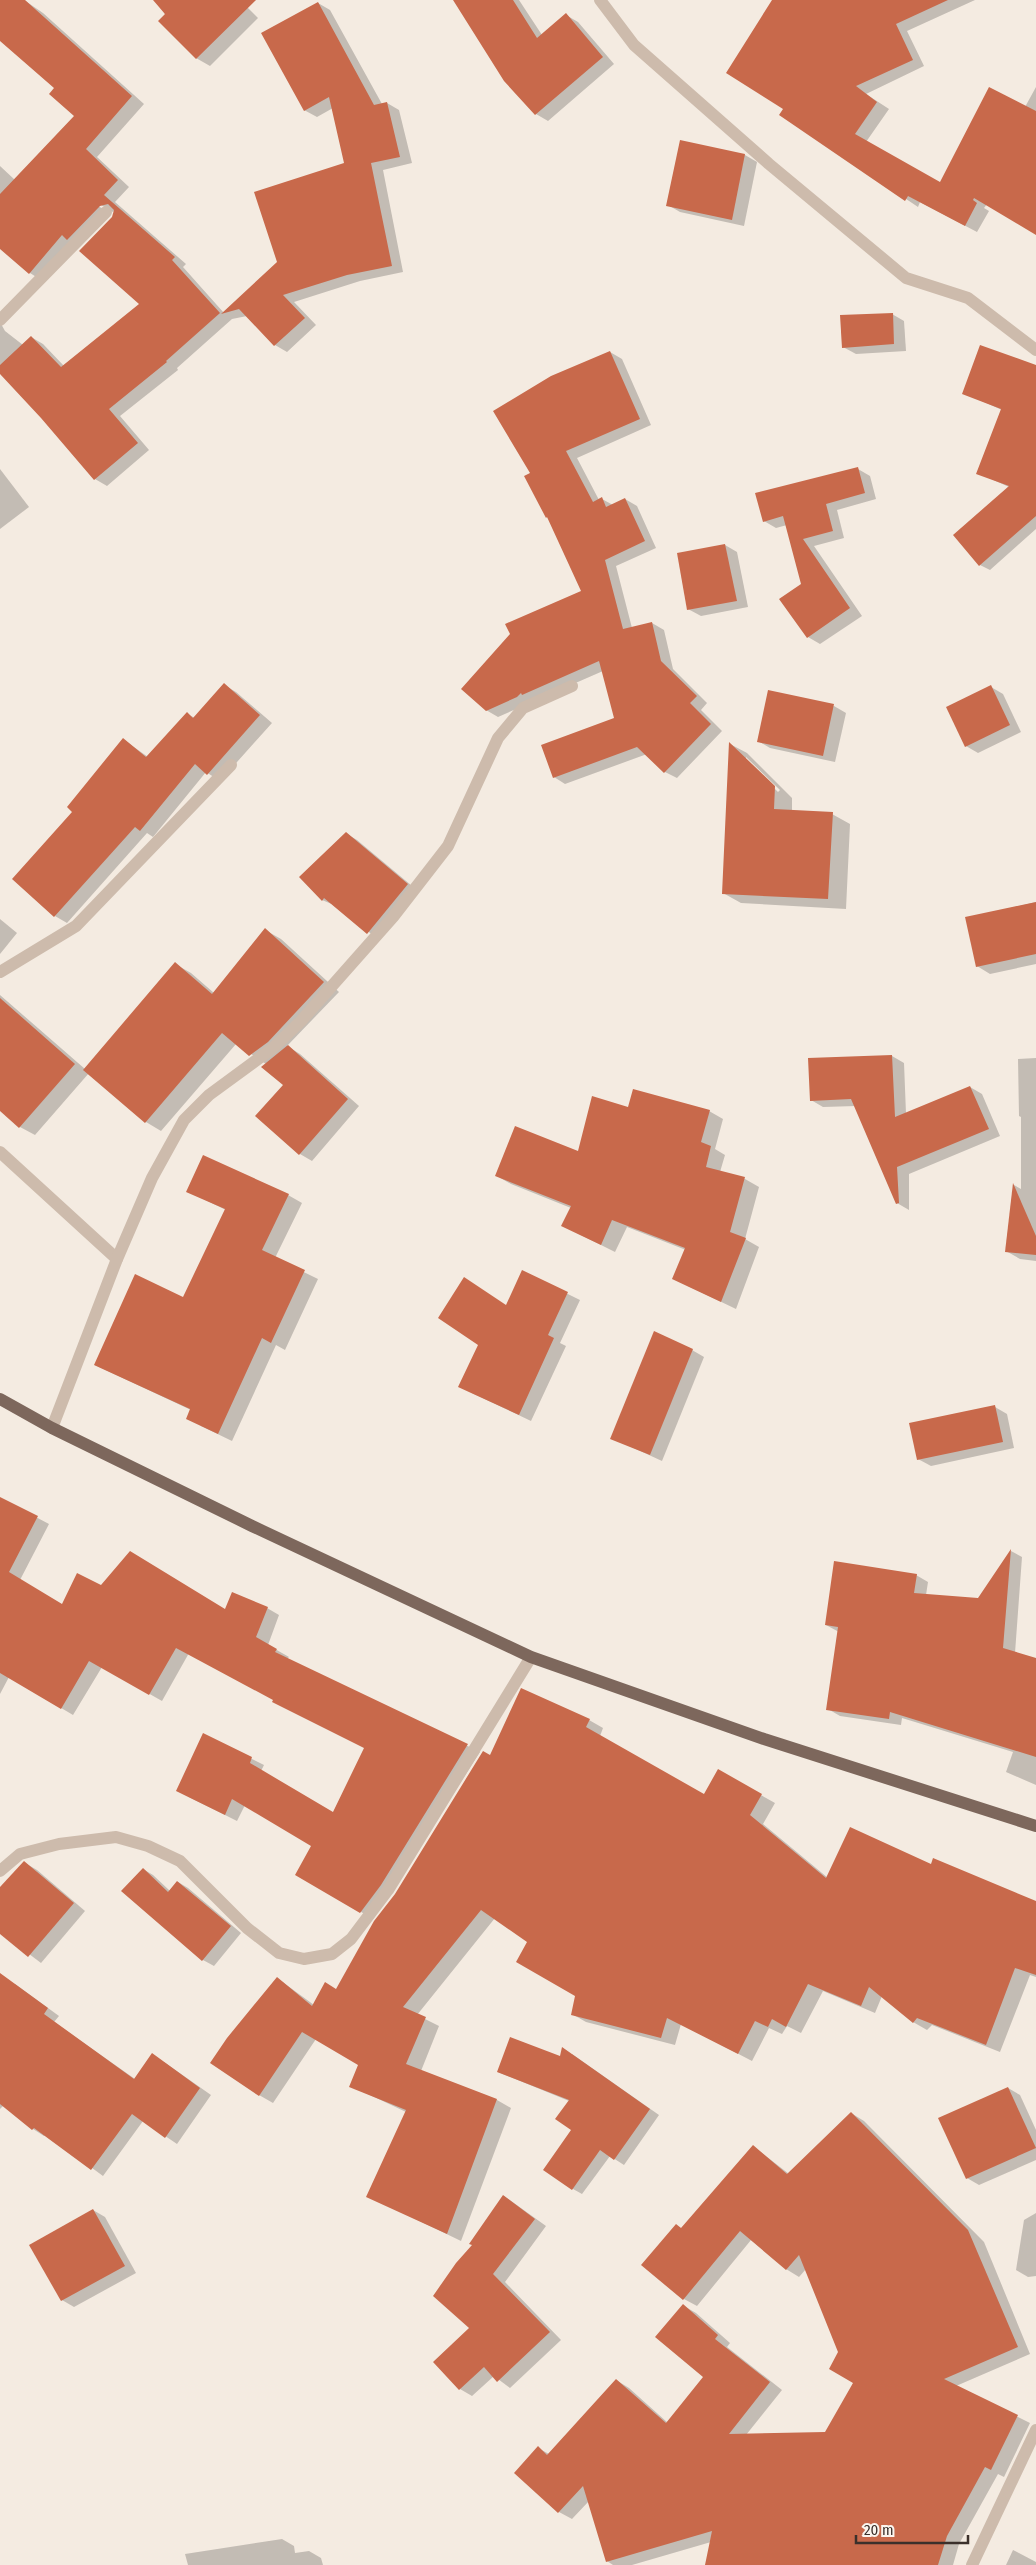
<svg xmlns="http://www.w3.org/2000/svg" width="1036" height="2565" viewBox="0 0 1036 2565" font-family="'Fira Sans Condensed',sans-serif">
<style>
.shadow{fill:#0003;fill-rule:evenodd}
.building{fill:#c8694b}
.lines{fill:none;stroke-linecap:round;stroke-linejoin:round}
.street{stroke:#cdbbac;stroke-width:12}
.primary{stroke:#7d675c;stroke-width:12}
</style>
<rect width="100%" height="100%" fill="#f4ebe1"/>
<g class="shadow">
<path d="M 0,0 L 24,0 L 43,13 L 144,104 L 97,157 L 129,187 L 115,202 L 186,264 L 183,267 L 224,313 L 278,262 L 346,164 L 333,108 L 317,117 L 304,110 L 318,3 L 330,10 L 382,104 L 387,103 L 399,110 L 412,163 L 383,170 L 403,272 L 360,281 L 294,302 L 316,325 L 287,352 L 275,345 L 247,316 L 232,319 L 177,368 L 178,370 L 120,416 L 149,450 L 107,486 L 95,479 L 42,417 L 0,372 L 0,322 L 5,331 L 23,345 L 31,337 L 43,344 L 64,366 L 141,304 L 115,210 L 113,212 L 96,202 L 95,204 L 111,214 L 41,280 L 30,273 L 0,239 L 0,166 L 15,180 L 76,116 L 56,88 L 0,39 Z"/>
<path d="M 155,0 L 240,0 L 258,18 L 210,66 L 196,58 Z"/>
<path d="M 476,0 L 519,0 L 542,35 L 566,15 L 578,22 L 614,64 L 548,121 L 536,114 Z"/>
<path d="M 774,0 L 975,0 L 907,31 L 924,66 L 866,94 L 889,109 L 866,142 L 941,184 L 1025,107 L 1036,87 L 1036,234 L 987,204 L 984,208 L 989,211 L 977,232 L 920,202 L 918,207 L 781,115 L 785,109 Z"/>
<path d="M 681,141 L 745,155 L 757,162 L 744,226 L 680,212 L 668,205 Z"/>
<path d="M 892,314 L 904,321 L 906,351 L 856,354 L 843,347 Z"/>
<path d="M 610,352 L 622,359 L 651,425 L 577,458 L 599,500 L 602,499 L 613,505 L 625,499 L 637,506 L 656,548 L 616,566 L 632,628 L 652,623 L 664,630 L 673,669 L 707,703 L 701,710 L 722,731 L 677,778 L 665,772 L 647,754 L 565,784 L 554,777 L 615,719 L 603,671 L 498,717 L 486,710 L 583,592 L 550,519 L 547,517 L 532,473 Z"/>
<path d="M 1036,369 L 1036,529 L 990,570 L 980,565 L 1009,487 L 978,473 L 1002,410 L 964,393 Z"/>
<path d="M 0,469 L 29,507 L 0,529 Z"/>
<path d="M 858,469 L 870,476 L 876,499 L 837,510 L 844,538 L 814,546 L 862,616 L 820,644 L 808,637 L 802,585 L 787,525 L 776,528 L 764,521 Z"/>
<path d="M 725,545 L 737,552 L 748,607 L 701,616 L 688,609 Z"/>
<path d="M 224,685 L 236,692 L 272,723 L 220,781 L 206,772 L 153,837 L 147,833 L 67,923 L 55,916 L 124,740 L 148,757 L 187,714 L 195,718 Z"/>
<path d="M 991,687 L 1003,694 L 1021,732 L 978,753 L 966,746 Z"/>
<path d="M 834,706 L 846,713 L 835,762 L 770,748 L 758,741 Z"/>
<path d="M 730,744 L 747,753 L 792,798 L 792,811 L 832,814 L 850,824 L 846,909 L 741,903 L 723,893 ZM 746,757 L 780,790 L 778,792 L 746,760 Z"/>
<path d="M 347,834 L 357,840 L 418,891 L 378,939 L 334,905 L 322,900 Z"/>
<path d="M 1036,902 L 1036,964 L 990,974 L 977,966 L 967,918 Z"/>
<path d="M 0,919 L 17,933 L 0,954 Z"/>
<path d="M 265,930 L 281,939 L 339,992 L 287,1046 L 300,1054 L 359,1106 L 312,1161 L 300,1154 L 285,1084 L 266,1064 L 236,1044 L 161,1131 L 146,1122 L 89,1073 L 35,1135 L 20,1127 L 0,1109 L 0,995 L 85,1069 L 175,964 L 191,973 L 214,993 Z"/>
<path d="M 892,1056 L 904,1063 L 906,1114 L 970,1087 L 982,1094 L 1000,1136 L 909,1174 L 909,1210 L 897,1203 L 856,1106 L 823,1107 L 811,1100 Z"/>
<path d="M 1036,1058 L 1036,1261 L 1020,1259 L 1006,1251 L 1014,1185 L 1021,1189 L 1021,1117 L 1019,1116 L 1018,1059 Z"/>
<path d="M 628,1108 L 709,1111 L 723,1119 L 715,1149 L 725,1155 L 720,1172 L 745,1179 L 759,1187 L 745,1239 L 759,1247 L 736,1309 L 688,1286 L 686,1250 L 627,1227 L 615,1252 L 577,1233 L 571,1208 L 511,1184 L 497,1176 L 579,1152 Z"/>
<path d="M 187,1191 L 288,1195 L 302,1203 L 275,1258 L 318,1279 L 285,1350 L 276,1345 L 232,1441 L 201,1426 L 191,1410 L 95,1365 L 184,1298 L 226,1210 Z"/>
<path d="M 523,1272 L 580,1300 L 560,1343 L 566,1346 L 531,1421 L 472,1393 Z"/>
<path d="M 692,1350 L 704,1357 L 662,1461 L 612,1438 Z"/>
<path d="M 995,1407 L 1007,1414 L 1014,1448 L 931,1466 L 918,1459 Z"/>
<path d="M 0,1498 L 49,1524 L 20,1580 L 63,1605 L 101,1587 L 226,1610 L 267,1608 L 279,1615 L 268,1645 L 289,1657 L 287,1659 L 480,1752 L 373,1919 L 297,1874 L 313,1845 L 245,1805 L 237,1821 L 189,1797 L 204,1735 L 264,1765 L 261,1771 L 333,1813 L 365,1748 L 189,1653 L 162,1701 L 102,1667 L 73,1715 L 9,1677 L 0,1694 Z"/>
<path d="M 1011,1551 L 1022,1557 L 1015,1653 L 1036,1659 L 1036,1785 L 1006,1772 L 1013,1752 L 902,1718 L 901,1725 L 840,1716 L 828,1709 L 839,1632 L 826,1625 L 916,1575 L 928,1582 L 926,1595 L 978,1600 Z"/>
<path d="M 589,1720 L 603,1728 L 600,1736 L 704,1795 L 718,1771 L 775,1803 L 763,1824 L 828,1878 L 931,1866 L 1036,1905 L 1036,1977 L 1030,1975 L 1000,2052 L 932,2025 L 927,2030 L 913,2022 L 882,1996 L 875,2013 L 823,1991 L 801,2033 L 787,2026 L 782,2034 L 769,2028 L 752,2061 L 681,2024 L 675,2045 L 586,2022 L 572,2014 L 577,1996 L 529,1942 L 495,1918 L 417,2015 L 439,2026 L 421,2071 L 497,2100 L 511,2108 L 461,2241 L 368,2196 L 406,2112 L 351,2086 L 360,2064 L 316,2039 L 273,2103 L 259,2095 L 277,1978 L 314,2005 L 337,1991 L 491,1757 Z"/>
<path d="M 25,1863 L 37,1870 L 85,1911 L 41,1963 L 0,1932 L 0,1889 Z"/>
<path d="M 143,1869 L 153,1875 L 170,1891 L 178,1882 L 188,1888 L 241,1933 L 214,1966 L 203,1960 L 123,1891 Z"/>
<path d="M 0,1983 L 15,1984 L 59,2016 L 54,2022 L 135,2079 L 164,2062 L 211,2095 L 177,2144 L 143,2121 L 103,2176 L 46,2134 L 44,2136 L 33,2129 L 4,2105 L 0,2109 Z"/>
<path d="M 572,2054 L 659,2115 L 624,2165 L 610,2156 L 582,2194 L 573,2189 L 573,2130 L 569,2101 L 498,2072 Z"/>
<path d="M 1008,2088 L 1020,2095 L 1036,2130 L 1036,2160 L 979,2185 L 967,2178 Z"/>
<path d="M 851,2113 L 864,2121 L 984,2242 L 1030,2354 L 956,2386 L 1030,2423 L 1004,2477 L 998,2474 L 959,2544 L 953,2565 L 707,2565 L 711,2542 L 632,2565 L 613,2565 L 607,2561 L 589,2501 L 572,2519 L 559,2512 L 538,2448 L 549,2454 L 616,2380 L 629,2388 L 668,2423 L 704,2377 L 684,2306 L 696,2313 L 730,2343 L 727,2347 L 782,2390 L 746,2435 L 826,2434 L 854,2382 L 839,2352 L 806,2269 L 799,2277 L 786,2269 L 751,2240 L 697,2306 L 684,2299 L 676,2225 L 682,2229 L 753,2146 L 789,2174 Z"/>
<path d="M 504,2196 L 546,2226 L 505,2282 L 561,2340 L 510,2388 L 494,2376 L 472,2396 L 460,2389 L 471,2328 L 474,2245 Z"/>
<path d="M 93,2210 L 105,2217 L 136,2273 L 74,2307 L 62,2300 Z"/>
<path d="M 1036,2213 L 1036,2276 L 1028,2277 L 1016,2270 L 1024,2220 Z"/>
<path d="M 282,2539 L 294,2546 L 295,2553 L 309,2551 L 321,2558 L 323,2565 L 188,2565 L 185,2554 Z"/>
<path d="M 1013,2550 L 1036,2562 L 1036,2565 L 1006,2565 Z"/>
</g>
<g class="building">
<path d="M 0,0 L 25,0 L 132,96 L 86,149 L 118,180 L 104,195 L 175,257 L 172,260 L 220,313 L 166,361 L 167,362 L 109,409 L 138,443 L 94,480 L 41,418 L 0,374 L 0,365 L 31,336 L 61,367 L 139,304 L 79,251 L 112,217 L 114,210 L 108,204 L 100,206 L 67,240 L 62,235 L 29,274 L 0,249 L 0,194 L 74,116 L 49,94 L 54,88 L 0,41 Z"/>
<path d="M 153,0 L 256,0 L 196,59 L 158,21 L 165,14 Z"/>
<path d="M 453,0 L 513,0 L 537,38 L 566,13 L 603,57 L 535,115 L 504,81 Z"/>
<path d="M 772,0 L 948,0 L 896,24 L 913,60 L 856,86 L 877,102 L 855,134 L 940,182 L 989,87 L 1036,111 L 1036,235 L 974,198 L 973,200 L 977,203 L 965,226 L 908,196 L 905,201 L 779,115 L 783,109 L 726,73 Z"/>
<path d="M 318,2 L 374,105 L 387,102 L 400,157 L 371,163 L 392,266 L 347,275 L 283,295 L 305,318 L 274,346 L 239,309 L 221,314 L 277,262 L 254,192 L 344,163 L 329,97 L 304,111 L 261,33 Z"/>
<path d="M 680,140 L 745,154 L 732,220 L 666,206 Z"/>
<path d="M 893,313 L 894,344 L 842,348 L 840,315 Z"/>
<path d="M 980,345 L 1036,365 L 1036,516 L 979,566 L 953,535 L 1009,486 L 976,474 L 1001,409 L 962,394 Z"/>
<path d="M 610,351 L 640,419 L 566,451 L 593,502 L 602,497 L 606,507 L 625,498 L 645,541 L 605,560 L 623,629 L 652,622 L 661,661 L 697,696 L 690,703 L 711,724 L 664,773 L 637,747 L 553,778 L 541,745 L 614,718 L 599,661 L 522,695 L 521,693 L 517,697 L 486,711 L 461,689 L 510,634 L 505,624 L 581,591 L 547,517 L 546,518 L 524,476 L 530,473 L 493,411 L 551,376 Z"/>
<path d="M 858,467 L 865,493 L 826,504 L 833,531 L 803,539 L 850,608 L 807,638 L 779,599 L 801,584 L 783,516 L 763,522 L 755,493 Z"/>
<path d="M 725,544 L 737,601 L 687,610 L 677,553 Z"/>
<path d="M 224,683 L 260,715 L 207,775 L 195,764 L 140,831 L 135,827 L 54,917 L 12,879 L 72,812 L 67,807 L 123,738 L 146,757 L 187,712 L 193,718 Z"/>
<path d="M 991,685 L 1010,725 L 965,747 L 946,707 Z"/>
<path d="M 768,690 L 834,704 L 823,756 L 757,742 Z"/>
<path d="M 729,742 L 775,786 L 774,809 L 833,812 L 828,899 L 722,894 Z"/>
<path d="M 346,832 L 408,884 L 367,934 L 324,898 L 322,901 L 299,877 Z"/>
<path d="M 1036,902 L 1036,954 L 976,967 L 965,917 Z"/>
<path d="M 265,928 L 324,982 L 268,1042 L 249,1056 L 222,1033 L 145,1123 L 83,1070 L 175,962 L 212,994 Z"/>
<path d="M 0,998 L 75,1064 L 19,1128 L 0,1111 Z"/>
<path d="M 288,1045 L 348,1099 L 299,1155 L 255,1116 L 283,1085 L 261,1067 Z"/>
<path d="M 892,1055 L 895,1117 L 970,1086 L 989,1129 L 897,1167 L 899,1203 L 896,1204 L 851,1099 L 810,1101 L 808,1058 Z"/>
<path d="M 633,1089 L 710,1110 L 701,1142 L 711,1146 L 706,1167 L 745,1177 L 730,1232 L 746,1238 L 721,1302 L 672,1279 L 685,1248 L 612,1220 L 601,1245 L 561,1226 L 571,1206 L 495,1176 L 515,1126 L 578,1151 L 592,1096 L 628,1107 Z"/>
<path d="M 203,1155 L 289,1194 L 262,1250 L 305,1270 L 271,1343 L 262,1338 L 218,1434 L 186,1419 L 190,1409 L 94,1365 L 135,1274 L 183,1297 L 225,1209 L 186,1192 Z"/>
<path d="M 1013,1183 L 1036,1236 L 1036,1255 L 1005,1252 Z"/>
<path d="M 522,1270 L 568,1292 L 548,1335 L 554,1338 L 519,1415 L 458,1387 L 478,1345 L 438,1318 L 464,1277 L 506,1305 Z"/>
<path d="M 654,1331 L 693,1349 L 650,1455 L 610,1439 Z"/>
<path d="M 995,1405 L 1003,1442 L 917,1460 L 909,1423 Z"/>
<path d="M 0,1497 L 38,1516 L 9,1572 L 62,1604 L 77,1573 L 101,1585 L 130,1551 L 225,1609 L 232,1592 L 268,1607 L 256,1637 L 277,1649 L 275,1652 L 468,1744 L 381,1885 L 360,1913 L 295,1875 L 311,1846 L 232,1799 L 225,1815 L 176,1791 L 203,1733 L 252,1757 L 250,1763 L 333,1812 L 364,1748 L 272,1702 L 273,1700 L 176,1648 L 149,1695 L 89,1661 L 61,1709 L 0,1673 Z"/>
<path d="M 1011,1549 L 1003,1648 L 1036,1658 L 1036,1757 L 890,1712 L 889,1719 L 826,1710 L 838,1627 L 825,1625 L 834,1561 L 917,1574 L 914,1593 L 978,1598 Z"/>
<path d="M 521,1688 L 590,1719 L 586,1727 L 704,1794 L 718,1769 L 762,1794 L 750,1815 L 826,1878 L 850,1827 L 931,1864 L 933,1858 L 1036,1901 L 1036,1975 L 1015,1968 L 986,2045 L 917,2018 L 913,2023 L 869,1987 L 861,2006 L 808,1984 L 786,2027 L 772,2019 L 768,2027 L 755,2021 L 738,2054 L 667,2018 L 661,2038 L 571,2015 L 575,1996 L 516,1962 L 527,1942 L 481,1910 L 403,2007 L 426,2017 L 406,2064 L 497,2099 L 447,2234 L 366,2197 L 406,2110 L 349,2087 L 358,2065 L 302,2032 L 259,2096 L 210,2063 L 227,2038 L 277,1977 L 312,2006 L 325,1982 L 336,1989 L 374,1921 L 395,1894 L 483,1751 L 490,1755 Z"/>
<path d="M 24,1861 L 74,1903 L 28,1957 L 0,1934 L 0,1887 Z"/>
<path d="M 143,1868 L 168,1892 L 177,1881 L 231,1926 L 202,1961 L 121,1891 Z"/>
<path d="M 0,1973 L 48,2008 L 44,2014 L 134,2079 L 152,2053 L 200,2088 L 165,2138 L 132,2114 L 91,2170 L 34,2128 L 32,2130 L 0,2104 Z"/>
<path d="M 510,2037 L 560,2056 L 562,2047 L 650,2109 L 614,2160 L 600,2150 L 572,2190 L 543,2170 L 571,2130 L 555,2119 L 569,2100 L 497,2072 Z"/>
<path d="M 1008,2087 L 1036,2148 L 966,2179 L 938,2118 Z"/>
<path d="M 851,2112 L 968,2230 L 1018,2347 L 944,2379 L 1018,2415 L 991,2470 L 985,2467 L 947,2536 L 938,2565 L 705,2565 L 712,2531 L 606,2562 L 583,2486 L 558,2513 L 514,2473 L 538,2446 L 547,2455 L 616,2379 L 666,2423 L 703,2377 L 655,2337 L 683,2304 L 718,2335 L 715,2339 L 770,2382 L 729,2434 L 825,2432 L 853,2383 L 829,2369 L 838,2352 L 799,2255 L 786,2270 L 740,2231 L 683,2300 L 641,2265 L 676,2224 L 681,2228 L 753,2145 L 787,2174 Z"/>
<path d="M 503,2195 L 535,2219 L 493,2274 L 550,2332 L 497,2382 L 484,2367 L 459,2390 L 433,2362 L 469,2328 L 433,2296 L 456,2263 L 472,2245 L 469,2244 Z"/>
<path d="M 93,2209 L 125,2266 L 61,2301 L 29,2245 Z"/>
</g>
<g class="lines">
<g class="street">
<path d="M 600,0 L 634,45 L 769,164 L 906,278 L 968,298 L 1036,350"/>
<path d="M 0,320 L 106,212"/>
<path d="M 0,972 L 76,926 L 231,765"/>
<path d="M 0,1152 L 117,1259"/>
<path d="M 52,1428 L 117,1259 L 152,1178 L 184,1120 L 209,1095 L 273,1048 L 301,1021 L 393,917 L 448,846 L 498,738 L 523,708 L 572,686"/>
<path d="M 0,1871 L 20,1854 L 59,1844 L 116,1837 L 148,1846 L 180,1861 L 247,1928 L 279,1953 L 304,1959 L 332,1954 L 351,1939 L 388,1890 L 531,1657"/>
<path d="M 972,2565 L 1036,2430"/>
</g>
<path class="primary" d="M 0,1399 L 52,1428 L 252,1526 L 531,1657 L 764,1739 L 1036,1826"/>
</g>
<path d="M856 2535v8h112v-8" fill="none" stroke="#3b302b" stroke-width="2.5"/>
<text x="864" y="2535" font-size="15" fill="#3b302b" stroke="#fbf5ee" stroke-width="4" paint-order="stroke">20 m</text>
</svg>
